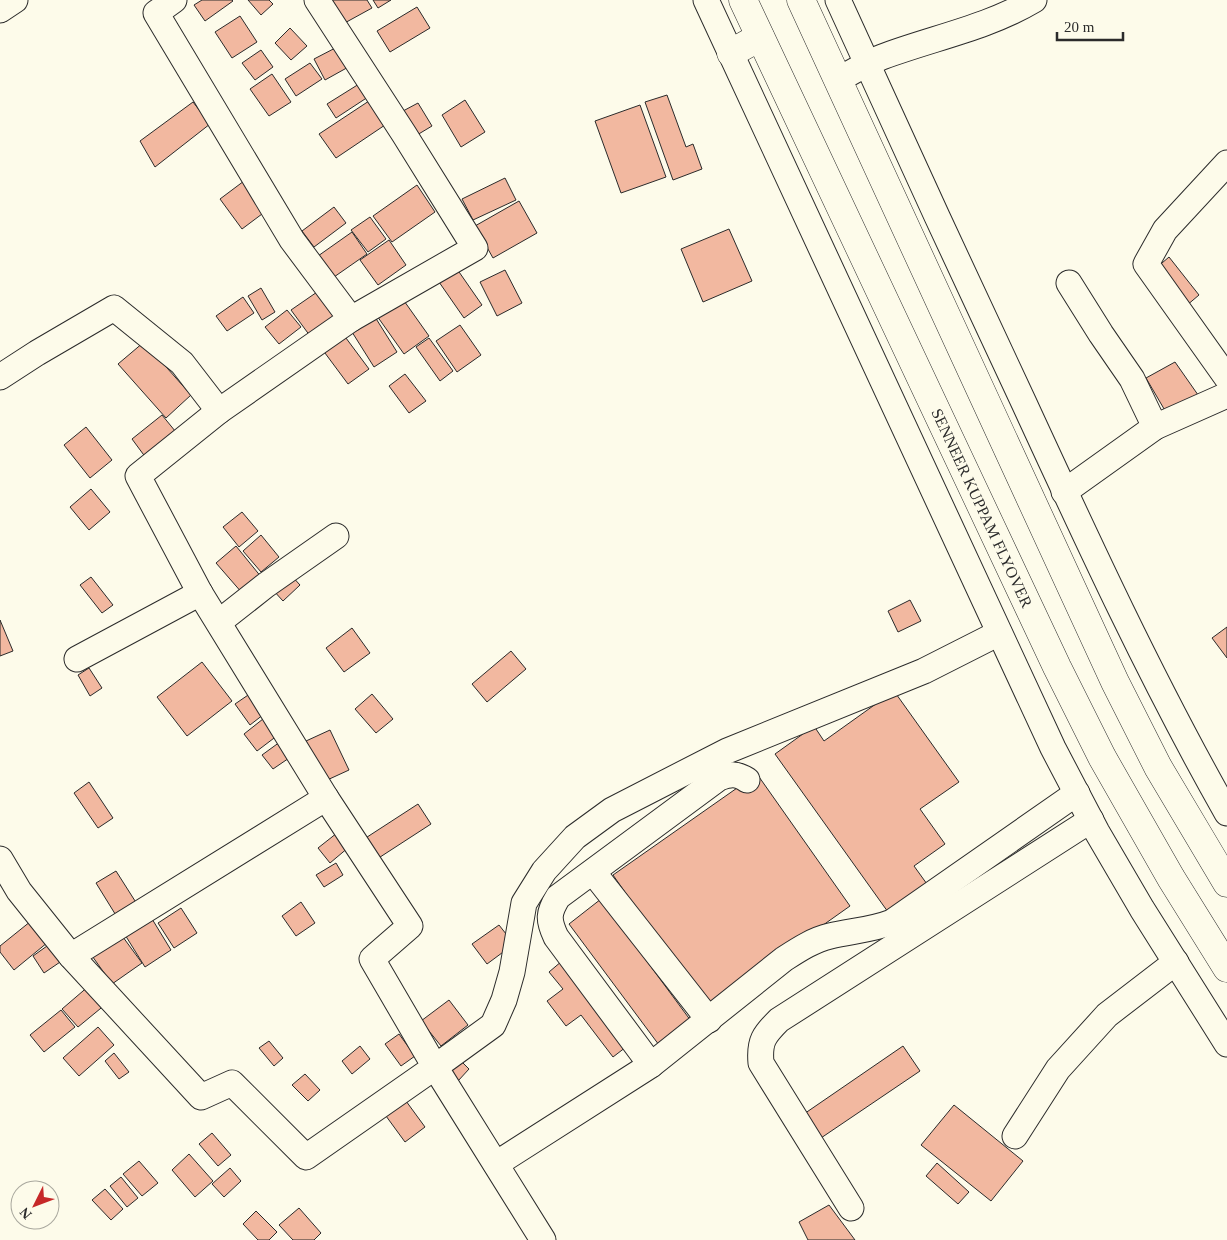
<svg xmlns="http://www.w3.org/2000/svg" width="1227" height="1240" viewBox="0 0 1227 1240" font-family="Georgia,serif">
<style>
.building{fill:#f2b8a0;stroke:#2b2b2b}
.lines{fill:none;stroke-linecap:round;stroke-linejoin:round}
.minor-casing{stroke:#2b2b2b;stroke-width:27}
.highway-casing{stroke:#2b2b2b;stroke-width:29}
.minor{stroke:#fdfbea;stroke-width:25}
.highway{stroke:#fdfbea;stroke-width:28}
.labels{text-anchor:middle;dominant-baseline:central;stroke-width:4;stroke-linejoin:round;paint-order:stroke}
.street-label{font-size:16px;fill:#2b2b2b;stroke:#fdfbea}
</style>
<rect width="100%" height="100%" fill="#fdfbea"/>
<g class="building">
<path d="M 202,0 L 232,0 L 233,1 L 205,21 L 194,5 Z"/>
<path d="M 248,0 L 269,0 L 273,4 L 261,15 Z"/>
<path d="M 327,0 L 367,0 L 372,8 L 341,25 Z"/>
<path d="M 373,0 L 391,0 L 378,8 Z"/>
<path d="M 417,7 L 430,28 L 390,52 L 377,31 Z"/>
<path d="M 240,16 L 257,42 L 232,58 L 215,32 Z"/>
<path d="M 290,28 L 307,46 L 291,60 L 275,43 Z"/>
<path d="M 341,45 L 352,65 L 325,80 L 314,59 Z"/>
<path d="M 261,50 L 273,67 L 255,80 L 242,63 Z"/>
<path d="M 310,63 L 322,79 L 296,96 L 285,79 Z"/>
<path d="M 272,74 L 291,102 L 269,116 L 250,89 Z"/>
<path d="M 359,84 L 368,97 L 336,118 L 327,104 Z"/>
<path d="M 667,95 L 686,147 L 693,144 L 702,169 L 673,180 L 645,102 Z"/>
<path d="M 372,99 L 388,123 L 336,158 L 319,134 Z"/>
<path d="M 465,100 L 485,132 L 461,147 L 442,115 Z"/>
<path d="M 193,102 L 210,124 L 155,167 L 140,141 Z"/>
<path d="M 418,103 L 432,126 L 417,135 L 403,111 Z"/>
<path d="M 640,105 L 666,177 L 621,193 L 595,121 Z"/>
<path d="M 248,178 L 270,208 L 242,229 L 220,199 Z"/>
<path d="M 505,178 L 516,200 L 473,220 L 462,199 Z"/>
<path d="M 417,185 L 435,212 L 392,242 L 373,216 Z"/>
<path d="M 519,201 L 537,233 L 493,258 L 475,226 Z"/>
<path d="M 334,207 L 346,223 L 314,247 L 302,231 Z"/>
<path d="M 370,217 L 386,239 L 368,252 L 351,230 Z"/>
<path d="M 729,229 L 752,281 L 703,302 L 681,249 Z"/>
<path d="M 352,232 L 367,254 L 334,277 L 318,256 Z"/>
<path d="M 389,240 L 406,265 L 378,285 L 360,260 Z"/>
<path d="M 1169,257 L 1199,295 L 1186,306 L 1155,269 Z"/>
<path d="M 457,269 L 482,305 L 464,318 L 439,282 Z"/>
<path d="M 505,270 L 522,303 L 497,316 L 480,282 Z"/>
<path d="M 261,288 L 275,312 L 262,320 L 248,296 Z"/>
<path d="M 320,290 L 342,320 L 313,340 L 291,310 Z"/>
<path d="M 243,297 L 254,313 L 227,331 L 216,316 Z"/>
<path d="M 402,298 L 429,336 L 404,354 L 377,316 Z"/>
<path d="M 287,310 L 301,327 L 279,344 L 265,327 Z"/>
<path d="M 375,317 L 397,352 L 374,367 L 352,332 Z"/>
<path d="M 460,325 L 481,355 L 457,372 L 436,341 Z"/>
<path d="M 343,334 L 369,369 L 348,384 L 322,349 Z"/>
<path d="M 429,338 L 453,371 L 440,381 L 416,347 Z"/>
<path d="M 144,342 L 191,395 L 166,418 L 118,364 Z"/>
<path d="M 1175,362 L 1203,402 L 1167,414 L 1146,378 Z"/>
<path d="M 405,374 L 426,401 L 409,413 L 389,386 Z"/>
<path d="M 162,415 L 180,437 L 149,462 L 132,439 Z"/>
<path d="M 86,427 L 112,460 L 90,478 L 64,445 Z"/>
<path d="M 91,489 L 110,512 L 89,530 L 70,507 Z"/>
<path d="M 242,512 L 258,531 L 239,547 L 223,527 Z"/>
<path d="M 261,535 L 279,557 L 261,572 L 243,551 Z"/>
<path d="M 236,546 L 262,578 L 243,594 L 216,563 Z"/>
<path d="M 290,574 L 300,585 L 283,601 L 273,590 Z"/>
<path d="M 91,577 L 113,605 L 102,613 L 80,585 Z"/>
<path d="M 910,600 L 921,621 L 898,632 L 888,611 Z"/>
<path d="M 0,620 L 13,651 L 0,656 Z"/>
<path d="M 1227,627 L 1227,658 L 1212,638 Z"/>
<path d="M 352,628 L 370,653 L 344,672 L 326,648 Z"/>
<path d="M 511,651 L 526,669 L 487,702 L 472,684 Z"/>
<path d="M 202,662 L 232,701 L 187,736 L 157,697 Z"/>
<path d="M 89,668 L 102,688 L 90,696 L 78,675 Z"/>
<path d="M 254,691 L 268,711 L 250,725 L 235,704 Z"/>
<path d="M 894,691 L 959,782 L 920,809 L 945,844 L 914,866 L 932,891 L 893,919 L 775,754 L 814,726 L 824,741 Z"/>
<path d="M 372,694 L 393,719 L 376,733 L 355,709 Z"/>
<path d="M 268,715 L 282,732 L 257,751 L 244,734 Z"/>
<path d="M 330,730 L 349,770 L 325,781 L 306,741 Z"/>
<path d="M 284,739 L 295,754 L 273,769 L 262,755 Z"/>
<path d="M 757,774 L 850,906 L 706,1008 L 613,875 Z"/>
<path d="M 89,782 L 113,818 L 98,828 L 74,793 Z"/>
<path d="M 418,804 L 431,824 L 374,861 L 361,841 Z"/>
<path d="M 337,833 L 349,847 L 330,863 L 318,848 Z"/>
<path d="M 336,863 L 343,875 L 324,887 L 316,875 Z"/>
<path d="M 116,871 L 137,904 L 117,917 L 96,883 Z"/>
<path d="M 601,899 L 691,1021 L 659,1045 L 569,924 Z"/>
<path d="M 301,902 L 315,923 L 296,936 L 282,916 Z"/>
<path d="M 181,908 L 197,933 L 174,948 L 158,923 Z"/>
<path d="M 149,914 L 171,950 L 145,967 L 122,930 Z"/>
<path d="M 36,917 L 53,938 L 14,970 L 0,952 L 0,946 Z"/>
<path d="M 499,925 L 514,944 L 487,964 L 472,944 Z"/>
<path d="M 120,933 L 142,963 L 112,984 L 90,953 Z"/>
<path d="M 54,941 L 66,958 L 44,973 L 33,956 Z"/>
<path d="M 562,961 L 626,1047 L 613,1057 L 581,1015 L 566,1026 L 547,1001 L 563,989 L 549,972 Z"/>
<path d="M 90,985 L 106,1004 L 78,1027 L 62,1009 Z"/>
<path d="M 449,1000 L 468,1025 L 441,1046 L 421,1021 Z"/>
<path d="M 61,1010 L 75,1027 L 44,1052 L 30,1035 Z"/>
<path d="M 98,1027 L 114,1045 L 79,1076 L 63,1058 Z"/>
<path d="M 399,1034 L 415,1056 L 401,1066 L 385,1044 Z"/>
<path d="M 269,1041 L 283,1058 L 274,1066 L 259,1048 Z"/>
<path d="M 360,1046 L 370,1059 L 352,1074 L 342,1061 Z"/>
<path d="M 903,1046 L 920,1071 L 818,1140 L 801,1116 Z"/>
<path d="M 114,1053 L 129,1072 L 119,1079 L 105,1061 Z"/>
<path d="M 456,1056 L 469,1069 L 458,1081 L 445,1067 Z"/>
<path d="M 305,1074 L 320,1090 L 308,1101 L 292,1085 Z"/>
<path d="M 406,1101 L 425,1127 L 405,1142 L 386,1116 Z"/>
<path d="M 954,1105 L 1023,1161 L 991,1201 L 921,1145 Z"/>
<path d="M 212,1133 L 231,1155 L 218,1166 L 199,1144 Z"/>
<path d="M 189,1154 L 213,1181 L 195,1197 L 172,1170 Z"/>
<path d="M 139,1161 L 158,1183 L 142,1196 L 123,1174 Z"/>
<path d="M 937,1163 L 969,1192 L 958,1204 L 926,1176 Z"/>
<path d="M 230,1168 L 241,1181 L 224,1197 L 212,1184 Z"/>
<path d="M 121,1177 L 138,1198 L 127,1207 L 110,1186 Z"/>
<path d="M 105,1189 L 123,1209 L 111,1220 L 92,1200 Z"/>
<path d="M 829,1205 L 855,1240 L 808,1240 L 799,1222 Z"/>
<path d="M 299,1208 L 321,1233 L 314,1240 L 293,1240 L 279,1225 Z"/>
<path d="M 256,1211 L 277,1232 L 269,1240 L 258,1240 L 243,1224 Z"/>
</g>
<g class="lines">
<g class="minor-casing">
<g id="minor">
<path d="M 317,0 L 404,134 L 475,248 L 351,319"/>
<path d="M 706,0 L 1053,748 L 1097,832 L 1142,909 L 1227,1044"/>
<path d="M 838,0 C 899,135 961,269 1024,403 C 1088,542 1152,681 1227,813"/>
<path d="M 0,10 L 15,0"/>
<path d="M 838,80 C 852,72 867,63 882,57 C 932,38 987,28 1034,0"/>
<path d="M 1227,163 L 1165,230 L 1146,264 L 1227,378"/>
<path d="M 1069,283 L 1101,334 L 1132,379 L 1155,427"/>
<path d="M 0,377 L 37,353 L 114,308 L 182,363 L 219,411"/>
<path d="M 1064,492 L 1155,427 L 1227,395"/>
<path d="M 219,622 L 266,585 L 336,536"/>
<path d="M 77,659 L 200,593"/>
<path d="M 0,859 L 19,891 L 71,956 L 201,1097 L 232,1083 L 306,1157 L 435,1067 L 372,959 L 410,926 L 326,798 L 200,593 L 138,476 L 219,411 L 351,319 L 292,240 L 156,13 L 174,0"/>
<path d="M 593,872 L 709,1020"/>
<path d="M 71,956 L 326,798"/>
<path d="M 651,1065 L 556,937 C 548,920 548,913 558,897 L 719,778 C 731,774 736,773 747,780"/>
<path d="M 1015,1136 L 1058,1069 L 1107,1015 L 1176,962"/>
<path d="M 496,1164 L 651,1065 L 784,959 C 798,950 813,940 830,936 C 851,931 872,930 892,922 L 1077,793"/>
<path d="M 851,1208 L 761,1063 C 759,1041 764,1035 779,1020 L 1091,820"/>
<path d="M 543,1240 L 435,1067 L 493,1025 L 504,1000 L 512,972 L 524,903 L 544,871 L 575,837 L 612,810 L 727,751 L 924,671 L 999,633"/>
</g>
</g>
<g class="highway-casing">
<g id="highway">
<path d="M 743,0 L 1057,667 L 1102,757 L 1171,878 L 1227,968"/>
<path d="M 801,0 L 1115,682 L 1158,767 L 1227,883"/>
<path d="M 731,53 L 760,37"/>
</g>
</g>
<use href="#minor" class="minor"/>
<use href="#highway" class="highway"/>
</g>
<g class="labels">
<g class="street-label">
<text transform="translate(982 508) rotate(65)">SENNEER KUPPAM FLYOVER</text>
</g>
</g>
<g transform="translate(35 1205) rotate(228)"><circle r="24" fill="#fdfbea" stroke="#a9a89e"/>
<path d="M0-4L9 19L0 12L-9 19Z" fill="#c62828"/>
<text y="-8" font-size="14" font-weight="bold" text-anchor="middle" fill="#2b2b2b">N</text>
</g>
<path d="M1057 32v8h66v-8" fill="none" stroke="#2b2b2b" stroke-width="2.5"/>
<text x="1064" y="32" font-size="15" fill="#2b2b2b" stroke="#fdfbea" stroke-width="4" paint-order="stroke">20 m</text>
</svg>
